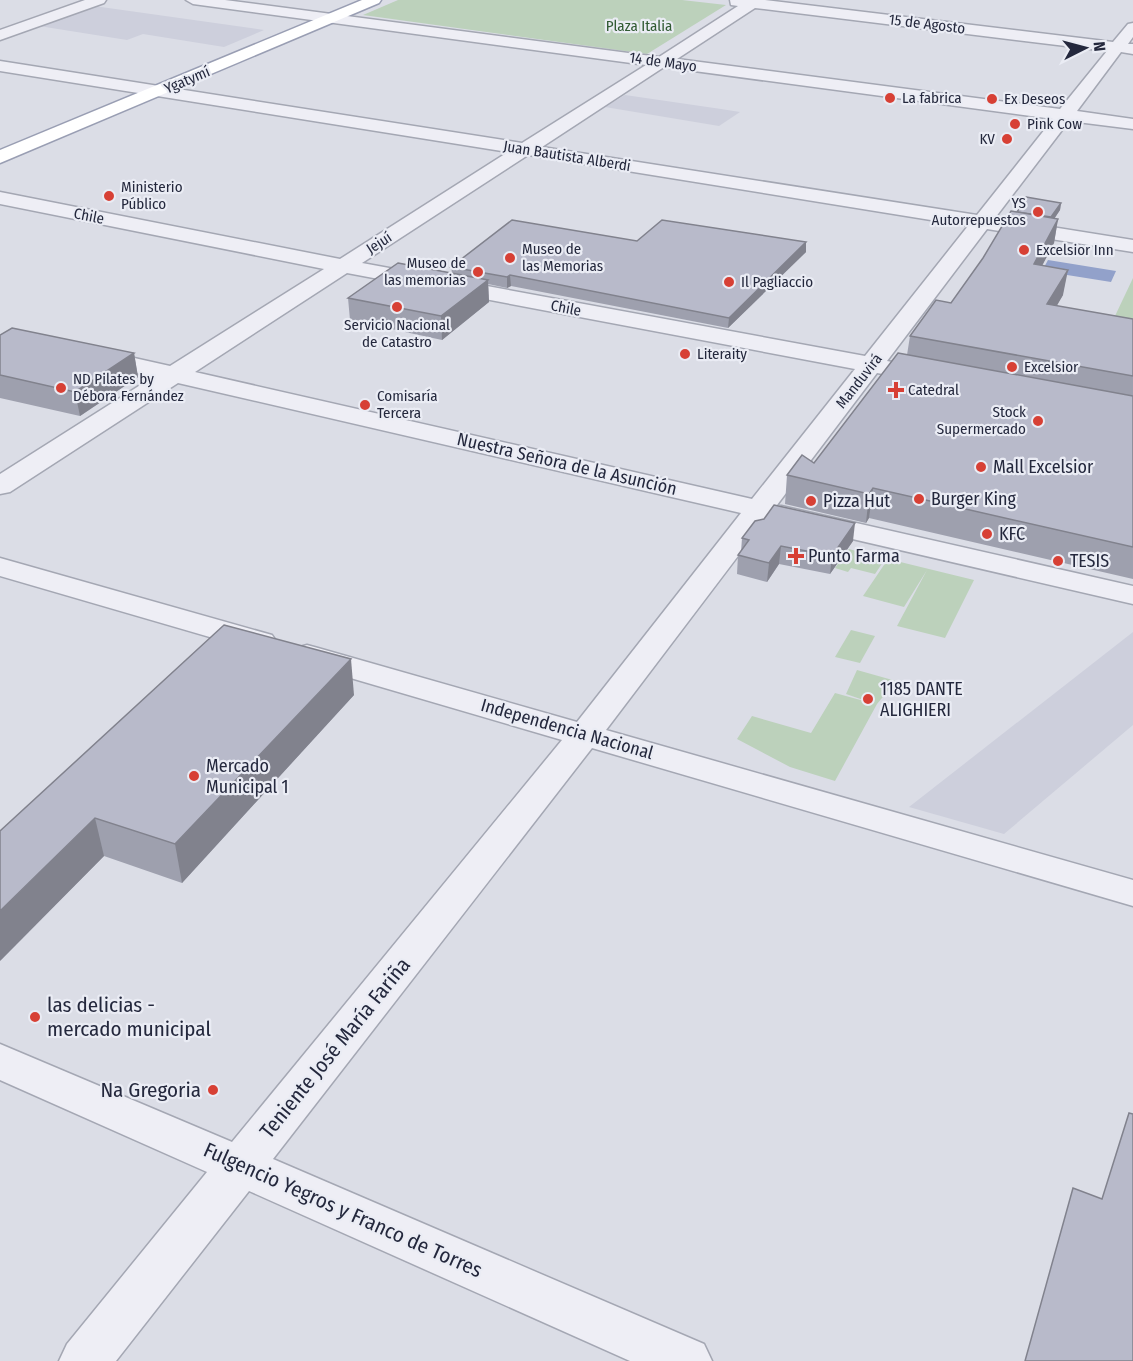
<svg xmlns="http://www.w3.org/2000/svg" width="1133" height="1361" viewBox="0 0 1133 1361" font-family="'Fira Sans Condensed',sans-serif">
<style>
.built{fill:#cdcfdc}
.green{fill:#bcd1bb}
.water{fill:#92a1ca}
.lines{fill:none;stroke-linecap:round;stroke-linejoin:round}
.street-casing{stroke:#a4a7b3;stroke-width:3}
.primary-casing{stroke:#999eb3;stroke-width:3}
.street{fill:#eeeef5;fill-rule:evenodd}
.primary{fill:#fff;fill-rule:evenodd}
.wall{fill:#9ea0ae}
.shaded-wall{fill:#81828d}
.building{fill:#b8baca;stroke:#81828d;stroke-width:1.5}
.poi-dot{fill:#d74035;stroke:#eaecf4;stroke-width:2}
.labels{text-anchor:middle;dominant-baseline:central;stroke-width:4.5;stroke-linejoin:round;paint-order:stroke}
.far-street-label{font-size:15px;fill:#24283d;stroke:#eaecf4}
.far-park-label{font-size:15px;fill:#305a32;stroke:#eaecf4}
.far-poi-label{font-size:15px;fill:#24283d;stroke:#eaecf4;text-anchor:start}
.street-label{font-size:18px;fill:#24283d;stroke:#eaecf4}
.poi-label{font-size:18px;fill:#24283d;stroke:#eaecf4;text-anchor:start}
.near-poi-label{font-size:21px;fill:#24283d;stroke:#eaecf4;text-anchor:start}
.near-street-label{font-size:21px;fill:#24283d;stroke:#eaecf4}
</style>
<rect width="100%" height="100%" fill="#dbdde6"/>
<g class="built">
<path d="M 94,6 L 264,30 L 224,47 L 143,34 L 127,40 L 39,26 Z"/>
<path d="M 625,95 L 721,109 L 740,112 L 719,126 L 605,107 Z"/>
<path d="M 1133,632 L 1133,725 L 1004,834 L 909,807 Z"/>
</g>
<g class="green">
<path d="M 398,0 L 682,0 L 726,5 L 647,54 L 363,15 Z"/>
<path d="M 1133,278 L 1133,319 L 1115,316 Z"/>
<path d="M 849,549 L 885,559 L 875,574 L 851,568 L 848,572 L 835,568 Z"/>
<path d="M 888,559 L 974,580 L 945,638 L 897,626 L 927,570 L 904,607 L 863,596 Z"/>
<path d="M 851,630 L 875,636 L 860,663 L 835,657 Z"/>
<path d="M 857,670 L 896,681 L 877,704 L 835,781 L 790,767 L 737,739 L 752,716 L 811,733 L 835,693 L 875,704 L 846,694 Z"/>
</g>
<path class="water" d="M 1048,260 L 1116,271 L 1111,282 L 1042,271 Z"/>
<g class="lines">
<g class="street-casing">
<g id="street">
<path d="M 85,0 L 106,0 L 104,3 L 0,40 L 0,30 Z"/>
<path d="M 186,0 L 225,0 L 659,57 L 738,6 L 731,5 L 730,0 L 765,0 L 1113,42 L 1128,24 L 1133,23 L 1133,37 L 1128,44 L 1133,44 L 1133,54 L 1121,52 L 1077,111 L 1133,119 L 1133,129 L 1069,121 L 995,218 L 1133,240 L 1133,252 L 987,229 L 887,361 L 897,363 L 900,368 L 897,373 L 888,375 L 877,373 L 777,505 L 1133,586 L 1133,604 L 766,519 L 606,730 L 1133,880 L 1133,906 L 592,748 L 273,1159 L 704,1344 L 712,1361 L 630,1361 L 249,1191 L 116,1361 L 59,1361 L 67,1344 L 207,1172 L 0,1080 L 0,1044 L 232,1142 L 562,740 L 296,662 L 291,655 L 296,648 L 307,645 L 318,648 L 577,722 L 741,513 L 178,383 L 10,492 L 0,494 L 0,474 L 153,377 L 86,361 L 82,356 L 86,351 L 94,349 L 170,366 L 324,269 L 0,204 L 0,192 L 340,259 L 508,152 L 0,71 L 0,61 L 522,143 L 646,65 L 193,4 ZM 755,8 L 1107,51 L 1060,109 L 677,59 ZM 664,67 L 1053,119 L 977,215 L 542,147 ZM 528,155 L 968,226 L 865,356 L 362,263 ZM 347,273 L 855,369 L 752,499 L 195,372 Z"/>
<path d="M 0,558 L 272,635 L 277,642 L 272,649 L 261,652 L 0,576 Z"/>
</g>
</g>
<g class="primary-casing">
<path id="primary" d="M 362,0 L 381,0 L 379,3 L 0,163 L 0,150 Z"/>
</g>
<use href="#street" class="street"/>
<use href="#primary" class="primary"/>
</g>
<g class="wall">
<path d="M 1061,203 L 1060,210 L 1054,219 L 1058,219 L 1054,243 L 1042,265 L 1063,295 L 1056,306 L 1133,319 L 1133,579 L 869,518 L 866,523 L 785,504 L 787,475 L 814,463 L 907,355 L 910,336 L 951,303 L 1017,212 Z"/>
<path d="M 637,241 L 806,252 L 728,328 L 511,286 L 507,288 L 488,284 L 489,302 L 442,340 L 350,320 L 348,298 L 452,273 L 451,267 Z"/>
<path d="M 0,335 L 134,353 L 138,377 L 80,416 L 0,398 Z"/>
<path d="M 742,538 L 853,541 L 830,574 L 779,564 L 767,582 L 737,574 L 738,555 L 741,552 Z"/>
<path d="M 224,625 L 354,695 L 182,883 L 104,856 L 0,961 Z"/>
</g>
<g class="shaded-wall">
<path d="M 1061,203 L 1060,210 L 1050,225 L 1051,217 Z"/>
<path d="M 1058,219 L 1054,243 L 1030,289 L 1034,264 Z"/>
<path d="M 806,242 L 806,252 L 728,328 L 729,318 Z"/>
<path d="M 1068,270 L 1063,295 L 1043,330 L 1047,304 Z"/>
<path d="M 510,275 L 511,286 L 507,288 L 507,277 Z"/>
<path d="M 488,280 L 489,302 L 442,340 L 441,316 Z"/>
<path d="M 134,353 L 138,377 L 80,416 L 75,392 Z"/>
<path d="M 873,488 L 869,518 L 866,523 L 869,494 Z"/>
<path d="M 855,523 L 853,541 L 830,574 L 832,556 Z"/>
<path d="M 781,546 L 779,564 L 767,582 L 769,563 Z"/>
<path d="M 351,659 L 354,695 L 182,883 L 175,844 Z"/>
<path d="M 95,818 L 104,856 L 0,961 L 0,911 Z"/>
</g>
<g class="building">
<path d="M 1026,197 L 1061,203 L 1051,217 L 1017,212 Z"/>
<path d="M 1011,211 L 1058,219 L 1034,264 L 1068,270 L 1047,304 L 1133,319 L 1133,376 L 910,336 L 936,300 L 951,303 L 983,258 Z"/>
<path d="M 512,220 L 637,241 L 662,220 L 806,242 L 729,318 L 510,275 L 507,277 L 451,267 Z"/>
<path d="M 398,263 L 488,280 L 441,316 L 348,298 Z"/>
<path d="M 12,328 L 134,353 L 75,392 L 0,375 L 0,335 Z"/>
<path d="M 898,353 L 1133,396 L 1133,547 L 873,488 L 869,494 L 787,475 L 802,455 L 814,463 Z"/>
<path d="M 774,505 L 855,523 L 832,556 L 781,546 L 769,563 L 738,555 L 749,540 L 742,538 L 755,521 L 764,519 Z"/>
<path d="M 224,625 L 351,659 L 175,844 L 95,818 L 0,911 L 0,831 Z"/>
<path d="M 1129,1113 L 1133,1114 L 1133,1361 L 1025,1361 L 1073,1188 L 1102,1199 Z"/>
</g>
<g class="poi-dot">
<circle cx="890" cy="98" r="6"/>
<circle cx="992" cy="99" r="6"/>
<circle cx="1015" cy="124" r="6"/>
<circle cx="1007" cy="139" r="6"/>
<circle cx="109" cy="196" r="6"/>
<circle cx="1038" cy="212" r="6"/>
<circle cx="1024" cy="250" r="6"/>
<circle cx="510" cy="258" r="6"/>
<circle cx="478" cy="272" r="6"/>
<circle cx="729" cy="282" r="6"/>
<circle cx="397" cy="307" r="6"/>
<circle cx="685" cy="354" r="6"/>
<circle cx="1012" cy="367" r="6"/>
<circle cx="61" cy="388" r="6"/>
<path d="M893 381h6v6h6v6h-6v6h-6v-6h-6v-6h6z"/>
<circle cx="365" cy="405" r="6"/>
<circle cx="1038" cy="421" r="6"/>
<circle cx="981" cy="467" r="6"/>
<circle cx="919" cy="499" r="6"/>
<circle cx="811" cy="501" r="6"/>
<circle cx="987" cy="534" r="6"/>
<path d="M793 547h6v6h6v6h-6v6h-6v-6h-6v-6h6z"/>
<circle cx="1058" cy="561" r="6"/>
<circle cx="868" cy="699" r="6"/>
<circle cx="194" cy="776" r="6"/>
<circle cx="35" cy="1017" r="6"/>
<circle cx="213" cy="1090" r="6"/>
</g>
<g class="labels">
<g class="far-street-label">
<text transform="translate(927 24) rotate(7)">15 de Agosto</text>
<text transform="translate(663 62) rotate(8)">14 de Mayo</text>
<text transform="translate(187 80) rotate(-23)">Ygatymí</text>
<text transform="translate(567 156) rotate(9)">Juan Bautista Alberdi</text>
<text transform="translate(89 216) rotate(11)">Chile</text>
<text transform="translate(379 243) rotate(-33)">Jejuí</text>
<text transform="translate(566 308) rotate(11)">Chile</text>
<text transform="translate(859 381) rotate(-52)">Manduvirá</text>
</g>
<g class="far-park-label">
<text x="639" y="26">Plaza Italia</text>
</g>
<g class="far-poi-label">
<text x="902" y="98">La fabrica</text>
<text x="1004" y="99">Ex Deseos</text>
<text x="1027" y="124">Pink Cow</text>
<text x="995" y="139" text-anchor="end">KV</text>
<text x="121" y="187">Ministerio<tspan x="121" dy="17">Público</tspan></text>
<text x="1026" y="203" text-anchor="end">YS<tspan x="1026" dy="17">Autorrepuestos</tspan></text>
<text x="522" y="249">Museo de<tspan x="522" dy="17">las Memorias</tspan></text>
<text x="1036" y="250">Excelsior Inn</text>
<text x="466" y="263" text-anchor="end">Museo de<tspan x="466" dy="17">las memorias</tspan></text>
<text x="741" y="282">Il Pagliaccio</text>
<text x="397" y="325" text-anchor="middle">Servicio Nacional<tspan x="397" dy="17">de Catastro</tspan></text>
<text x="697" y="354">Literaity</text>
<text x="1024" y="367">Excelsior</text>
<text x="73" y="379">ND Pilates by<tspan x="73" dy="17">Débora Fernández</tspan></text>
<text x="908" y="390">Catedral</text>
<text x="377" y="396">Comisaría<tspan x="377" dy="17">Tercera</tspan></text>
<text x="1026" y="412" text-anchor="end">Stock<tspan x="1026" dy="17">Supermercado</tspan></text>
</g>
<g class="street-label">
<text transform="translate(567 464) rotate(13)">Nuestra Señora de la Asunción</text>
<text transform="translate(567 729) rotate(16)">Independencia Nacional</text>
</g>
<g class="poi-label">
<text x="993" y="467">Mall Excelsior</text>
<text x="931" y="499">Burger King</text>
<text x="823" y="501">Pizza Hut</text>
<text x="999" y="534">KFC</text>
<text x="808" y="556">Punto Farma</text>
<text x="1070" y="561">TESIS</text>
<text x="880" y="689">1185 DANTE<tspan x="880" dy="21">ALIGHIERI</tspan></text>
<text x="206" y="766">Mercado<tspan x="206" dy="21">Municipal 1</tspan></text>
</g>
<g class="near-poi-label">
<text x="47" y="1005">las delicias -<tspan x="47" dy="24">mercado municipal</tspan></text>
<text x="201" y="1090" text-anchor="end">Na Gregoria</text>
</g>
<g class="near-street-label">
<text transform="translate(335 1048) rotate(-51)">Teniente José María Fariña</text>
<text transform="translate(343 1210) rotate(24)">Fulgencio Yegros y Franco de Torres</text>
</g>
</g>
<g transform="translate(1085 48) rotate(84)" stroke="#eaecf4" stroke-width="4.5" paint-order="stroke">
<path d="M0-4.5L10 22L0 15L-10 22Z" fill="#24283d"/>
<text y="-9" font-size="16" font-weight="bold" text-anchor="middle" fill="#24283d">N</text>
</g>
</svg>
